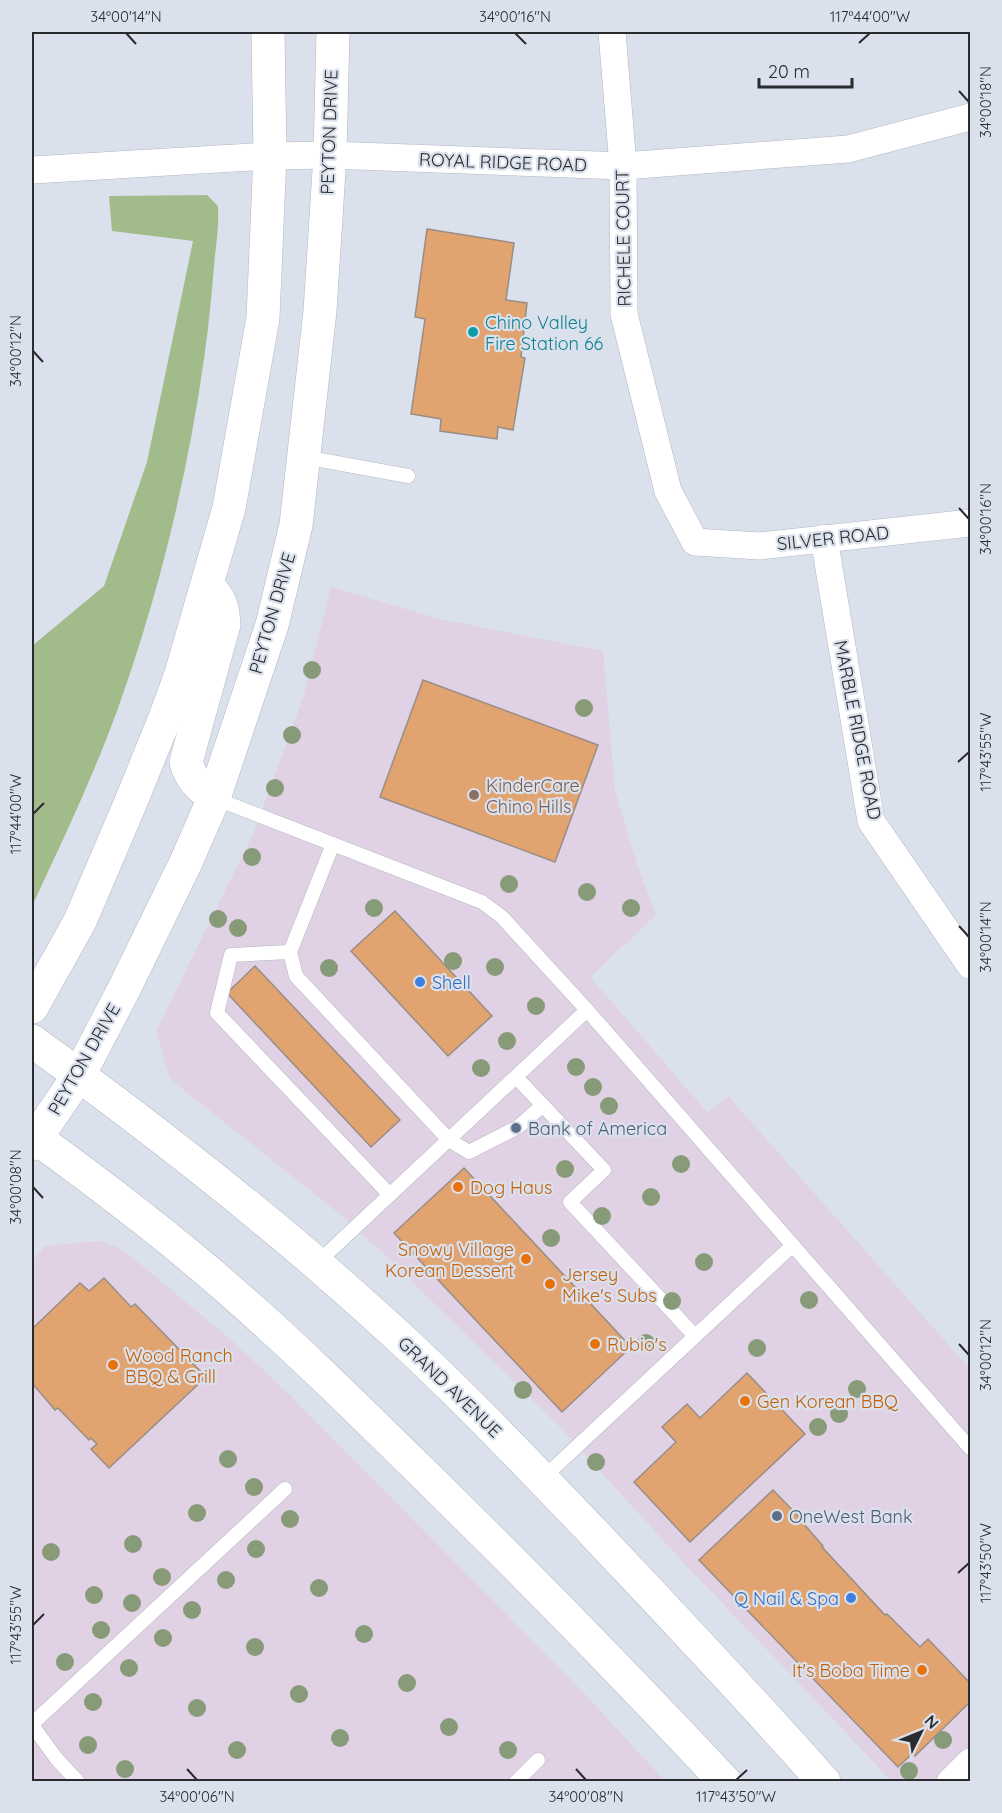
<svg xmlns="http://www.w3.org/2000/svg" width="1002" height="1813" viewBox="0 0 1002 1813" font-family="Quicksand,sans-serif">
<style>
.commercial{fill:#e0d1e4}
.green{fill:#a2bb8b}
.building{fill:#e1a36f;stroke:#988e87;stroke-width:1.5}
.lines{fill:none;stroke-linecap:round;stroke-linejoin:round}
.lane-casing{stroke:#b2b8c2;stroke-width:15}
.street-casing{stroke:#b2b8c2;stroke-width:28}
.primary-casing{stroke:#b2b8c2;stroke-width:34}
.lane{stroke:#fff;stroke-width:14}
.street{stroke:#fff;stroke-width:27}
.primary{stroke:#fff;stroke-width:33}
.tree{fill:#879b79}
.ticks{fill:none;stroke:#292b2f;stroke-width:2}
.culture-dot{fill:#0f9aa8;stroke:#dbe1ec;stroke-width:2}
.education-dot{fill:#8d6e63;stroke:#dbe1ec;stroke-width:2}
.shop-dot{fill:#3f7fe0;stroke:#dbe1ec;stroke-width:2}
.service-dot{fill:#5c6f8a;stroke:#dbe1ec;stroke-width:2}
.food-dot{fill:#e8710a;stroke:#dbe1ec;stroke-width:2}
.labels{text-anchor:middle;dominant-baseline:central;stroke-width:4.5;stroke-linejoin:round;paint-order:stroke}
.street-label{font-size:18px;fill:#292b2f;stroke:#dbe1ec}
.culture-label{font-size:18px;fill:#0d838f;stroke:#dbe1ec;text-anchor:start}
.education-label{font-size:18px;fill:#785e54;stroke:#dbe1ec;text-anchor:start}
.shop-label{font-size:18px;fill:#366cbe;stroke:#dbe1ec;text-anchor:start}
.service-label{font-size:18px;fill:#4e5e75;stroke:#dbe1ec;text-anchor:start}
.food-label{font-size:18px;fill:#c56008;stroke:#dbe1ec;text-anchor:start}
.neatline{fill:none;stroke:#292b2f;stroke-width:2}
.ticks-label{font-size:15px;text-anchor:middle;fill:#292b2f}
</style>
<rect width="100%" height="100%" fill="#dbe1ec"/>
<g class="commercial">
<path d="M 331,587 L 440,619 L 603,651 L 615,791 L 637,864 L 656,915 L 590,977 L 708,1113 L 728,1096 L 970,1369 L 970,1781 L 891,1781 L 819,1704 L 680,1559 L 560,1427 L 385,1255 L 341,1215 L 170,1079 L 156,1031 L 254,832 L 303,698 Z"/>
<path d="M 101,1241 L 117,1247 L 143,1266 L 229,1338 L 287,1392 L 582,1691 L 665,1781 L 32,1782 L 32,1262 L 45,1246 Z"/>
</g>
<path class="green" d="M 207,195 L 218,206 C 219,223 217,239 215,255 C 212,290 209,325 204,359 C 187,479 158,597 117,711 C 93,777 62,842 32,906 L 32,646 L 104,586 L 147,462 L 193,241 L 112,231 L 109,196 Z"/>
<g class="building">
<path d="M 427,229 L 514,243 L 506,300 L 527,303 L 521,357 L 525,358 L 513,430 L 498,427 L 497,439 L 440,431 L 441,419 L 411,414 L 425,319 L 415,317 Z"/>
<path d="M 423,680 L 598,745 L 555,862 L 380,797 Z"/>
<path d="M 395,911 L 492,1016 L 448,1056 L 351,951 Z"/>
<path d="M 255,966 L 400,1120 L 371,1147 L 227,993 Z"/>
<path d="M 464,1168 L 631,1347 L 562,1412 L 394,1233 Z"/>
<path d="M 104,1278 L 131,1307 L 135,1304 L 206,1377 L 109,1468 L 91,1449 L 97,1444 L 91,1438 L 89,1440 L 58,1408 L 55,1410 L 32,1383 L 32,1329 L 80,1283 L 89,1291 Z"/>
<path d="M 747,1373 L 805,1434 L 690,1542 L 634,1482 L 676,1442 L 662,1427 L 687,1404 L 700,1418 Z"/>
<path d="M 773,1490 L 804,1522 L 803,1523 L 823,1546 L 822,1547 L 885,1615 L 887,1614 L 920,1647 L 928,1639 L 970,1683 L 970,1702 L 915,1756 L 912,1754 L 898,1767 L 699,1560 Z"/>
</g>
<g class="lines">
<g class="lane-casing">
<g id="lane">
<path d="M 304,457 L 408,476"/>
<path d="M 214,798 L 482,902 L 502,917 L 587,1010 L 970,1448"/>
<path d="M 333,844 L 290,952 L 296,976 L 449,1140 L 469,1152 L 518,1127 L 543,1105"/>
<path d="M 290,952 L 231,955 L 217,1013 L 390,1195"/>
<path d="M 516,1077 L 604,1170 L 570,1202 L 695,1336"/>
<path d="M 316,1264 L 587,1010"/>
<path d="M 542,1479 L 793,1245"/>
<path d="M 32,1724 L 285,1489"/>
<path d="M 32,1725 L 56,1758 L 78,1782"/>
<path d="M 516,1782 L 538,1760"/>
</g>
</g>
<g class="street-casing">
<g id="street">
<path d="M 612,32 L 623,166 L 624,314 L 668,491 L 695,542 L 760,546 L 970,523"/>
<path d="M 32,170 L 270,156 L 330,155 L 623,166 L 848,149 L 970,117"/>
<path d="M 824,538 L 871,821 L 970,965"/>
<path d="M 950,1782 L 970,1762"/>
</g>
</g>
<g class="primary-casing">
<g id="primary">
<path d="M 205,592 L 214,593 C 222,603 223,611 224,624 L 186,762 C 190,779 201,787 214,798"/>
<path d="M 32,1007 L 80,921 L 130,804 L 165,718 L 180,677 L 229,508 L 263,318 L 270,156 L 268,32"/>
<path d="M 32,1041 C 151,1127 268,1218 377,1317 C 453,1385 523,1459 594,1533 C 671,1615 749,1697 824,1782"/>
<path d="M 32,1135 C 101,1185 170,1237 234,1294 C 305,1356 371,1422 438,1488 C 536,1584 631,1682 725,1782"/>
<path d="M 32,1144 L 79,1075 L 123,991 L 186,862 L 214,798 L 272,625 L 296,525 L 320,311 L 330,155 L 333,32"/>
</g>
</g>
<use href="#lane" class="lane"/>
<use href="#street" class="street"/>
<use href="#primary" class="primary"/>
</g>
<g class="tree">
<circle cx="312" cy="670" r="9"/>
<circle cx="584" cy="708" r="9"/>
<circle cx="292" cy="735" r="9"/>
<circle cx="275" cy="788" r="9"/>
<circle cx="252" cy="857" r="9"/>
<circle cx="509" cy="884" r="9"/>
<circle cx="587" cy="892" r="9"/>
<circle cx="374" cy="908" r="9"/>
<circle cx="631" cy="908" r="9"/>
<circle cx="218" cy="919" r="9"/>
<circle cx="238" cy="928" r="9"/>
<circle cx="453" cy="961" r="9"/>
<circle cx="495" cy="967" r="9"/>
<circle cx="329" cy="968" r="9"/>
<circle cx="536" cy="1006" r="9"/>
<circle cx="507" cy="1041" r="9"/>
<circle cx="576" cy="1067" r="9"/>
<circle cx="481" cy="1068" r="9"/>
<circle cx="593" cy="1087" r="9"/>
<circle cx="609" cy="1106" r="9"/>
<circle cx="681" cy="1164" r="9"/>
<circle cx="565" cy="1169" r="9"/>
<circle cx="651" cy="1197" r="9"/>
<circle cx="602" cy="1216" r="9"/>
<circle cx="551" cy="1238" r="9"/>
<circle cx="704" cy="1262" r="9"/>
<circle cx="809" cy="1300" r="9"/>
<circle cx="672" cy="1301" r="9"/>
<circle cx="646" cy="1343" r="9"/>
<circle cx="757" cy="1348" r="9"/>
<circle cx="857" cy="1389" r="9"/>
<circle cx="523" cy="1390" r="9"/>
<circle cx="839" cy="1414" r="9"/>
<circle cx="818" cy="1427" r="9"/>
<circle cx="228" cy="1459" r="9"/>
<circle cx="596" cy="1462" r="9"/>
<circle cx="254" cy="1487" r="9"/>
<circle cx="197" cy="1513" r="9"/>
<circle cx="290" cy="1519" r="9"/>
<circle cx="133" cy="1544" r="9"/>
<circle cx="256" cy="1549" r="9"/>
<circle cx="51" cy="1552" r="9"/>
<circle cx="162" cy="1577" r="9"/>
<circle cx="226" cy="1580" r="9"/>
<circle cx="319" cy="1588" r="9"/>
<circle cx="94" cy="1595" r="9"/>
<circle cx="132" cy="1603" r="9"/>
<circle cx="192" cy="1610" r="9"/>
<circle cx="101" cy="1630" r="9"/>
<circle cx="364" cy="1634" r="9"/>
<circle cx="163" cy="1638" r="9"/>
<circle cx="255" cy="1647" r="9"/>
<circle cx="65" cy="1662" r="9"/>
<circle cx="129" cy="1668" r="9"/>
<circle cx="407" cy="1683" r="9"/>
<circle cx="299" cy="1694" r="9"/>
<circle cx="93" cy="1702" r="9"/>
<circle cx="197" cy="1708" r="9"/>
<circle cx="449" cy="1727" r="9"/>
<circle cx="340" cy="1738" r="9"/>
<circle cx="943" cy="1740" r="9"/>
<circle cx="88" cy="1745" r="9"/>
<circle cx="237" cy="1750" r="9"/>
<circle cx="508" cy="1750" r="9"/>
<circle cx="125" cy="1769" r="9"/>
<circle cx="909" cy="1771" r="9"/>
</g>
<path class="ticks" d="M 126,33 L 136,44M 515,33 L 526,44M 859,43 L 870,33M 959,91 L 969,102M 33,351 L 43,362M 959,508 L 969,519M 958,762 L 969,752M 33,814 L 44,803M 959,926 L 969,937M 33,1187 L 43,1198M 959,1344 L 969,1355M 958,1573 L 969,1563M 33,1625 L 44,1614M 187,1769 L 197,1780M 576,1769 L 586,1780M 736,1780 L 747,1770"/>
<circle class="culture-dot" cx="473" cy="332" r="6"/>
<circle class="education-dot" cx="474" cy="795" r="6"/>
<g class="shop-dot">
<circle cx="420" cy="982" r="6"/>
<circle cx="851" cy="1598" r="6"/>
</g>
<g class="service-dot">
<circle cx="516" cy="1128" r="6"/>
<circle cx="777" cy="1516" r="6"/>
</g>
<g class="food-dot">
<circle cx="458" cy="1187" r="6"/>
<circle cx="526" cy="1259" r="6"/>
<circle cx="550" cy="1284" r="6"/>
<circle cx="595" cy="1344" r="6"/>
<circle cx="113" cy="1365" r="6"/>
<circle cx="745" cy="1401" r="6"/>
<circle cx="922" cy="1670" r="6"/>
</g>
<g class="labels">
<g class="street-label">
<text transform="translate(329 132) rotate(-88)">PEYTON DRIVE</text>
<text transform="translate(503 162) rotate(2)">ROYAL RIDGE ROAD</text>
<text transform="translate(623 238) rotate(-91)">RICHELE COURT</text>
<text transform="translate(833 538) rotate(-6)">SILVER ROAD</text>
<text transform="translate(272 613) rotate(-74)">PEYTON DRIVE</text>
<text transform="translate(858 730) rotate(79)">MARBLE RIDGE ROAD</text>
<text transform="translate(84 1059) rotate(-60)">PEYTON DRIVE</text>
<text transform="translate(450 1387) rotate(44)">GRAND AVENUE</text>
</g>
<g class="culture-label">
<text x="485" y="322">Chino Valley<tspan x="485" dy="21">Fire Station 66</tspan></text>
</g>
<g class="education-label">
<text x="486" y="785">KinderCare<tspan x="486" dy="21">Chino Hills</tspan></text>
</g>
<g class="shop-label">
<text x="432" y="982">Shell</text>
<text x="839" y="1598" text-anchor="end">Q Nail &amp; Spa</text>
</g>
<g class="service-label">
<text x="528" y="1128">Bank of America</text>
<text x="789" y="1516">OneWest Bank</text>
</g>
<g class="food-label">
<text x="470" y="1187">Dog Haus</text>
<text x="514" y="1249" text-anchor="end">Snowy Village<tspan x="514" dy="21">Korean Dessert</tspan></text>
<text x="562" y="1274">Jersey<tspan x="562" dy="21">Mike's Subs</tspan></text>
<text x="607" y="1344">Rubio's</text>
<text x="125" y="1355">Wood Ranch<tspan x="125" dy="21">BBQ &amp; Grill</tspan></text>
<text x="757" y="1401">Gen Korean BBQ</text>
<text x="910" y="1670" text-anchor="end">It's Boba Time</text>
</g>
</g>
<rect width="1002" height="1813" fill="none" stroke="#dbe1ec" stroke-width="66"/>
<g transform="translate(921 1732) rotate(47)" stroke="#dbe1ec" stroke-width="4.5" paint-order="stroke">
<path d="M0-4.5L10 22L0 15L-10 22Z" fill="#292b2f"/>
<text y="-9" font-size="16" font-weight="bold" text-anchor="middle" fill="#292b2f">N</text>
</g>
<path d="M759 78v9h93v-9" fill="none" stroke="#292b2f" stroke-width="3"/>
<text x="768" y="78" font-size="18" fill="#292b2f" stroke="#dbe1ec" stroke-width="4.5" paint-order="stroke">20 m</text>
<rect x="33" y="33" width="936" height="1747" class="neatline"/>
<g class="ticks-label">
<text x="126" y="22">34°00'14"N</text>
<text x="515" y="22">34°00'16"N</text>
<text x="870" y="22">117°44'00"W</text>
<text transform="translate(986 102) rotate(-90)" y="5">34°00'18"N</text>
<text transform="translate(16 351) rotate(-90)" y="5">34°00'12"N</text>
<text transform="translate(986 519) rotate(-90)" y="5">34°00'16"N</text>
<text transform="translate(986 752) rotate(-90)" y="5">117°43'55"W</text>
<text transform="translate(16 814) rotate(-90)" y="5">117°44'00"W</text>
<text transform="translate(986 937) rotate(-90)" y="5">34°00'14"N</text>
<text transform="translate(16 1187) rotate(-90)" y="5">34°00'08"N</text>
<text transform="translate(986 1355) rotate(-90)" y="5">34°00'12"N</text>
<text transform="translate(986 1563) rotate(-90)" y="5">117°43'50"W</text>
<text transform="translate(16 1625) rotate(-90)" y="5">117°43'55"W</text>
<text x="197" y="1802">34°00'06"N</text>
<text x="586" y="1802">34°00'08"N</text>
<text x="736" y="1802">117°43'50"W</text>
</g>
</svg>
